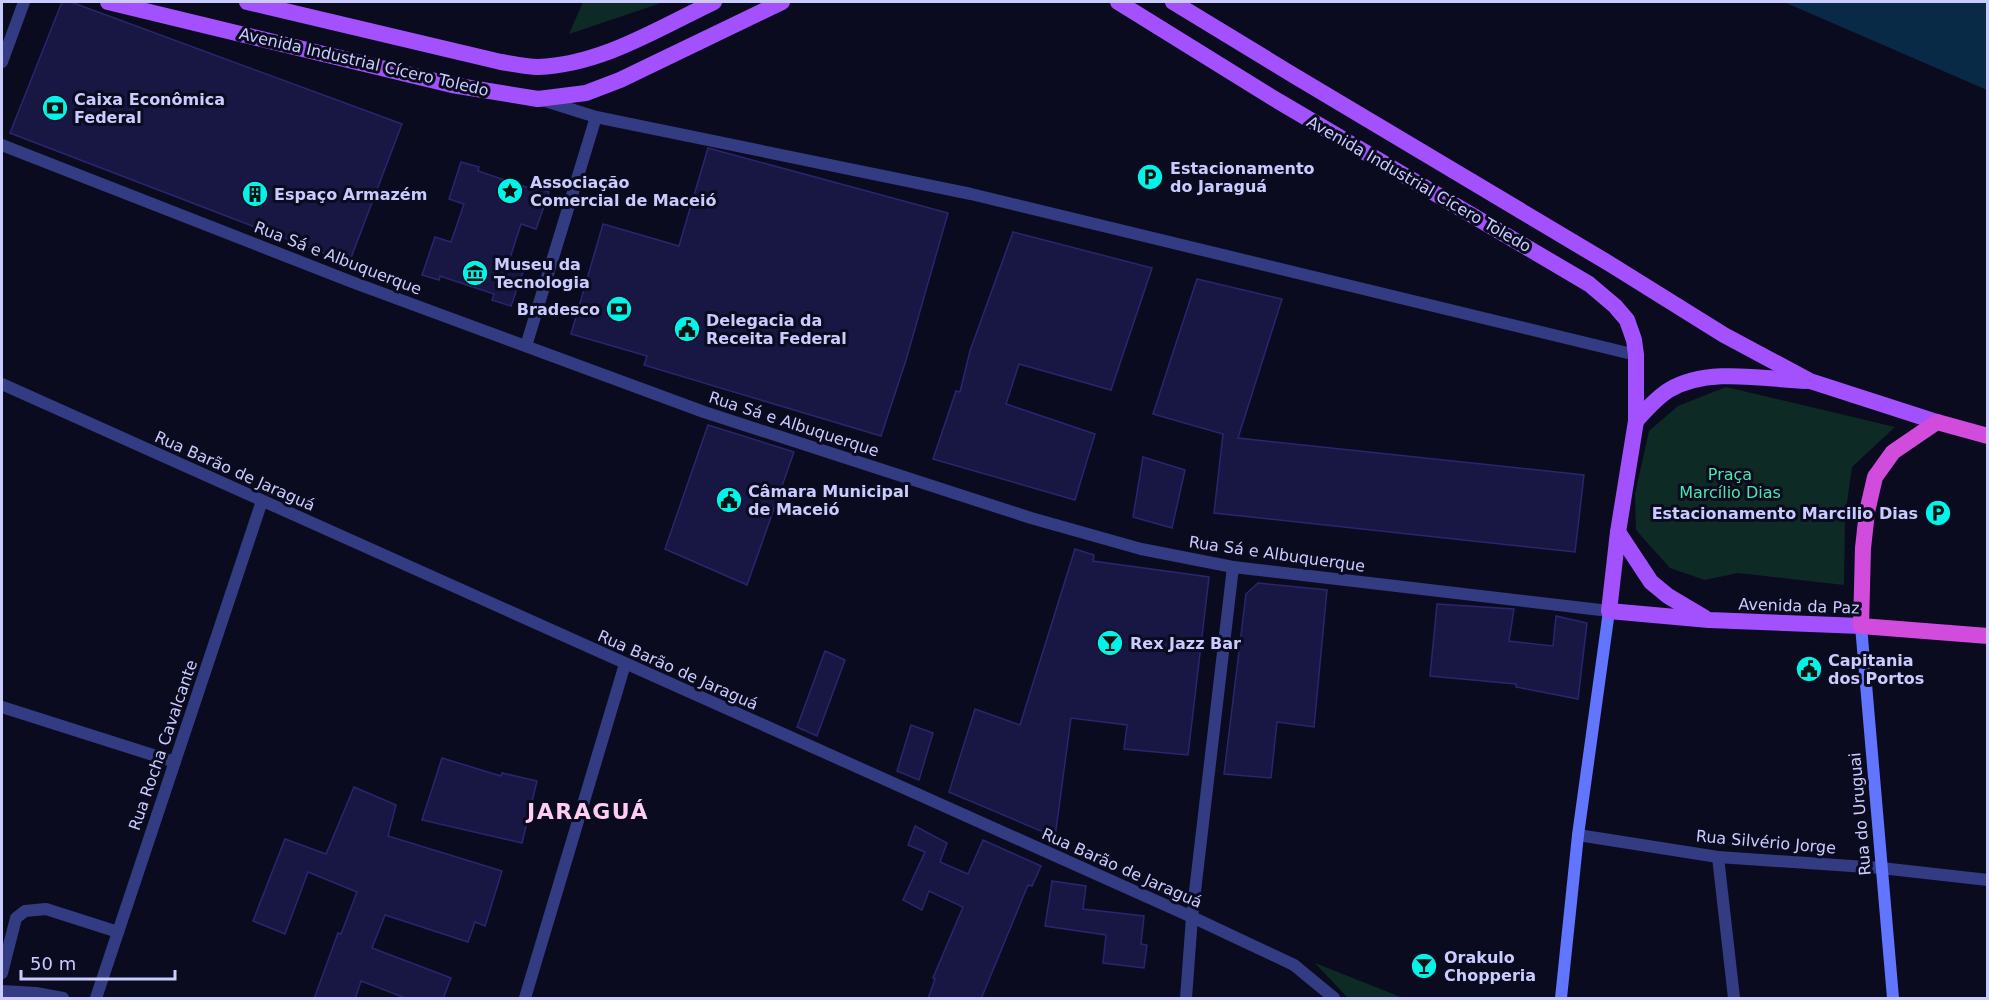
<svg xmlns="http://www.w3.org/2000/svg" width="1989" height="1000" viewBox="0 0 1989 1000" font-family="'DejaVu Sans',sans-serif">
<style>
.green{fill:#0e2a25}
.water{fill:#092a46}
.building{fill:#181642;stroke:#292670;stroke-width:1.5}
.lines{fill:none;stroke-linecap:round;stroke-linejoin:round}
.minor{stroke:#333c82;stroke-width:12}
.tertiary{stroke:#333c82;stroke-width:12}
.secondary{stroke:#6175ff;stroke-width:12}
.primary{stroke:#a351ff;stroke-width:16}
.trunk{stroke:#d14bdc;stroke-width:16}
.labels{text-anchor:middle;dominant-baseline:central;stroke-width:6;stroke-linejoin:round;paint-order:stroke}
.street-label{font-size:16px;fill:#caccff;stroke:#0b0b20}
.poi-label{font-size:16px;font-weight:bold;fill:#caccff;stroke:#0b0b20;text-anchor:start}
.park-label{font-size:16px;fill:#4ee7a9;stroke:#0b0b20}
.district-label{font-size:22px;font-weight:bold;letter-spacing:1.5px;fill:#ffccf4;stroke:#0b0b20}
</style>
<rect width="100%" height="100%" fill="#0b0b20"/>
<g class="green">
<path d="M 583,2 L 664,2 L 569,34 Z"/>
<path d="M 1726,387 L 1895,427 L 1852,467 L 1845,517 L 1844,585 L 1738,573 L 1705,580 L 1670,568 L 1636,530 L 1635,494 L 1649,431 L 1678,406 Z"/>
<path d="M 1315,963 L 1403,998 L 1348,998 Z"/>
</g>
<path class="water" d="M 1784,2 L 1987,2 L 1987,90 Z"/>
<g class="building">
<path d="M 62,2 L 71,2 L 402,124 L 349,263 L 10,133 Z"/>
<path d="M 708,148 L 948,213 L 906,360 L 881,436 L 644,365 L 647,356 L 571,334 L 603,224 L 679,246 Z"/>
<path d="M 461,162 L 479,167 L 478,171 L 532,189 L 533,187 L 549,192 L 536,229 L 521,224 L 509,261 L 525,266 L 511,306 L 492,300 L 494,294 L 440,276 L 439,280 L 422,275 L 435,237 L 451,242 L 464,204 L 449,199 Z"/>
<path d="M 1013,232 L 1152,268 L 1111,390 L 1019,364 L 1006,404 L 1095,434 L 1075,500 L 933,459 L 956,391 L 960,392 L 970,351 Z"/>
<path d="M 1197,279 L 1282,299 L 1238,438 L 1584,475 L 1575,552 L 1214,513 L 1223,434 L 1153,414 Z"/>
<path d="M 708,425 L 794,452 L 747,585 L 665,549 Z"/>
<path d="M 1143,457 L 1185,470 L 1172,528 L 1133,517 Z"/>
<path d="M 1075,549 L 1094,555 L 1093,561 L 1209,577 L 1188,755 L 1124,749 L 1127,725 L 1071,718 L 1055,837 L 949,792 L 975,709 L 1020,725 Z"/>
<path d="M 1258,583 L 1327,590 L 1314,727 L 1277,722 L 1271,778 L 1224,774 L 1246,594 Z"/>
<path d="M 1437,604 L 1514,609 L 1509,641 L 1553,646 L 1556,616 L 1587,623 L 1578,699 L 1516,687 L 1516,684 L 1430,676 Z"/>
<path d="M 825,651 L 845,660 L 817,736 L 797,727 Z"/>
<path d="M 911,725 L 933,733 L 919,780 L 897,771 Z"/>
<path d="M 442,758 L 501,776 L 502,773 L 537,781 L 522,843 L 422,820 Z"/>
<path d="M 354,787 L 396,805 L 388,836 L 502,871 L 485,926 L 475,922 L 468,942 L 385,915 L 372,948 L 451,978 L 443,999 L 408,999 L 361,981 L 355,999 L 314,999 L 338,933 L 341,934 L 357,892 L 308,872 L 285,934 L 253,921 L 285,839 L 326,854 Z"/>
<path d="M 915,826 L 947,843 L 940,862 L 968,874 L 983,840 L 1041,866 L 1032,886 L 1028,885 L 981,999 L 928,999 L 935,979 L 933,978 L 963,907 L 929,891 L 922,910 L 903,900 L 925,852 L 908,845 Z"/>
<path d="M 1052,881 L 1086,886 L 1083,909 L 1144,916 L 1141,944 L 1147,945 L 1144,968 L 1103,963 L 1106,935 L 1045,926 Z"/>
</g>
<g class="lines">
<g class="minor">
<path d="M 2,62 L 24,2"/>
<path d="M 542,100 L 596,117 L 971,194 L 1636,355"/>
<path d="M 526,346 L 596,117"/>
<path d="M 2,707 L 175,762"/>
<path d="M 1578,835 L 1718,857 L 1881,868 L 1988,880"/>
<path d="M 1718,857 L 1734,998"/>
<path d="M 2,973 L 16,918 L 25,911 L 46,909 L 118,932"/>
<path d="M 2,991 L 36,993 L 63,998"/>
<path d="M 96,998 L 262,501"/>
<path d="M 525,998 L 625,664"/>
</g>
<g class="tertiary">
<path d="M 2,145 L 352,282 L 704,412 L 1031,518 L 1141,549 L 1233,567 L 1609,611"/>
<path d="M 2,384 L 1192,917 L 1294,965 L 1334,998"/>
<path d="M 1186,998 L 1192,917 L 1233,567"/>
</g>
<g class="secondary">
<path d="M 1861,626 L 1893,998"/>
<path d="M 1561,998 L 1578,835 L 1609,611"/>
</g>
<g class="primary">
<path d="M 108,2 L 452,85 L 538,99 L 586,93 L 620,80 L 782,2"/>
<path d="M 247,2 L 501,62 C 513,64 526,67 538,67 C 601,65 659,28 714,2"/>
<path d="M 1118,2 L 1278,101 L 1589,284 L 1615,306 L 1627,320 L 1634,340 L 1636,355 L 1636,421 L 1618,532 L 1609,611 L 1709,620 L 1861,626"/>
<path d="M 1173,2 L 1293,75 L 1610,264 L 1724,335 L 1810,381 L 1937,422"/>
<path d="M 1636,421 C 1646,410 1656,398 1669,390 C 1708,367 1763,379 1806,381"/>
<path d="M 1618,532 L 1651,582 L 1668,596 L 1705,618"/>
</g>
<path class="trunk" d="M 1988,436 L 1937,422 L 1893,452 L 1875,477 L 1867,512 L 1863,548 L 1861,626 L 1988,636"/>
</g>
<defs>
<g id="bank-disc" transform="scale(1.35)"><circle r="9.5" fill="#00f5e8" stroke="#0b0b20"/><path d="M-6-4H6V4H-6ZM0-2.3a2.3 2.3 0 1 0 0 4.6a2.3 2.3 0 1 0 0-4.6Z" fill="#111"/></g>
<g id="parking-disc" transform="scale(1.35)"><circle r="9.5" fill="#00f5e8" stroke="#0b0b20"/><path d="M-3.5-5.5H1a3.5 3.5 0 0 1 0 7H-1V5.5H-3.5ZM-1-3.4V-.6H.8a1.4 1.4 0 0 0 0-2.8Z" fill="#111"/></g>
<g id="sight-disc" transform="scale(1.35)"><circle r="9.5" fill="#00f5e8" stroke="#0b0b20"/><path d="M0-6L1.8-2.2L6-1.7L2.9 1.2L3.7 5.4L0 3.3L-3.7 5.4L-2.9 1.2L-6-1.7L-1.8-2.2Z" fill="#111"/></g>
<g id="building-disc" transform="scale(1.35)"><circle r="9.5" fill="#00f5e8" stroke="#0b0b20"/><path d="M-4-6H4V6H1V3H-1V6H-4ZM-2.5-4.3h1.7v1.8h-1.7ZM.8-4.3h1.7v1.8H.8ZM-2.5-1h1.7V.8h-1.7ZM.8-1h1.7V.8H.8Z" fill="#111"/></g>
<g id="museum-disc" transform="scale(1.35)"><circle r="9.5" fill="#00f5e8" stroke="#0b0b20"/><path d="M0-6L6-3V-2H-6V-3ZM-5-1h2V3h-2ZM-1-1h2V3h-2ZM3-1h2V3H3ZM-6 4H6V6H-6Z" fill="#111"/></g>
<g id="civic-disc" transform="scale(1.35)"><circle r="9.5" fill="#00f5e8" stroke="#0b0b20"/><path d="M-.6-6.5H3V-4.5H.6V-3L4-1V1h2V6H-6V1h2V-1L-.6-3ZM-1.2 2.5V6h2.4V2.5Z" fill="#111"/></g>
<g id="bar-disc" transform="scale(1.35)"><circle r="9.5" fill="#00f5e8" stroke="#0b0b20"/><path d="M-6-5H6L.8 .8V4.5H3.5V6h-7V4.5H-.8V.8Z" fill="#111"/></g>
</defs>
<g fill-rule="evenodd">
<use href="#bank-disc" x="55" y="108"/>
<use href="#parking-disc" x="1150" y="177"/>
<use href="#sight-disc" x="510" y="191"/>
<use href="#building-disc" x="255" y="194"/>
<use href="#museum-disc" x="475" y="273"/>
<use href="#bank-disc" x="619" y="309"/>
<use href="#civic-disc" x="687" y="329"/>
<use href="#civic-disc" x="729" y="500"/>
<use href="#parking-disc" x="1938" y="513"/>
<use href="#bar-disc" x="1110" y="643"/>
<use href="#civic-disc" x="1809" y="669"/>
<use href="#bar-disc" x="1424" y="966"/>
</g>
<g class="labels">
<g class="street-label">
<text transform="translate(364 62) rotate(13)">Avenida Industrial Cícero Toledo</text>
<text transform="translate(1419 184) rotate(30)">Avenida Industrial Cícero Toledo</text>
<text transform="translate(338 258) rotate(21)">Rua Sá e Albuquerque</text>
<text transform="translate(794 424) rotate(18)">Rua Sá e Albuquerque</text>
<text transform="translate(235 471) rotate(24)">Rua Barão de Jaraguá</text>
<text transform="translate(1277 554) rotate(8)">Rua Sá e Albuquerque</text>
<text transform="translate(1799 606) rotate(2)">Avenida da Paz</text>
<text transform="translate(678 670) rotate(24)">Rua Barão de Jaraguá</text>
<text transform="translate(163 745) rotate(-71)">Rua Rocha Cavalcante</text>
<text transform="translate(1860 814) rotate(-95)">Rua do Uruguai</text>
<text transform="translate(1766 842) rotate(5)">Rua Silvério Jorge</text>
<text transform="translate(1122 868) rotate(24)">Rua Barão de Jaraguá</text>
</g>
<g class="poi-label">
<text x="74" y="99">Caixa Econômica<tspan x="74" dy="18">Federal</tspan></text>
<text x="1170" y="168">Estacionamento<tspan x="1170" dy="18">do Jaraguá</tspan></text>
<text x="530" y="182">Associação<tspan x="530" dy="18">Comercial de Maceió</tspan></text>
<text x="274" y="194">Espaço Armazém</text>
<text x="494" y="264">Museu da<tspan x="494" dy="18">Tecnologia</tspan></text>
<text x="600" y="309" text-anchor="end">Bradesco</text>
<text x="706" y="320">Delegacia da<tspan x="706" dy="18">Receita Federal</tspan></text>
<text x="748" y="491">Câmara Municipal<tspan x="748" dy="18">de Maceió</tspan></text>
<text x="1918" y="513" text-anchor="end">Estacionamento Marcilio Dias</text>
<text x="1130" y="643">Rex Jazz Bar</text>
<text x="1828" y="660">Capitania<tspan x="1828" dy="18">dos Portos</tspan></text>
<text x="1444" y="957">Orakulo<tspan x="1444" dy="18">Chopperia</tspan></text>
</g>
<g class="park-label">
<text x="1730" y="474">Praça<tspan x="1730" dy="18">Marcílio Dias</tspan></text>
</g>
<g class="district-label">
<text x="588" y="811">JARAGUÁ</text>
</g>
</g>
<rect width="1989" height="1000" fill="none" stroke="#caccff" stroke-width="6"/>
<path d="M21 970v9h154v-9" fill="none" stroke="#caccff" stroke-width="3"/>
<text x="30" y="970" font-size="18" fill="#caccff" stroke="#0b0b20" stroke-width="4.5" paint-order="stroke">50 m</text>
</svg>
